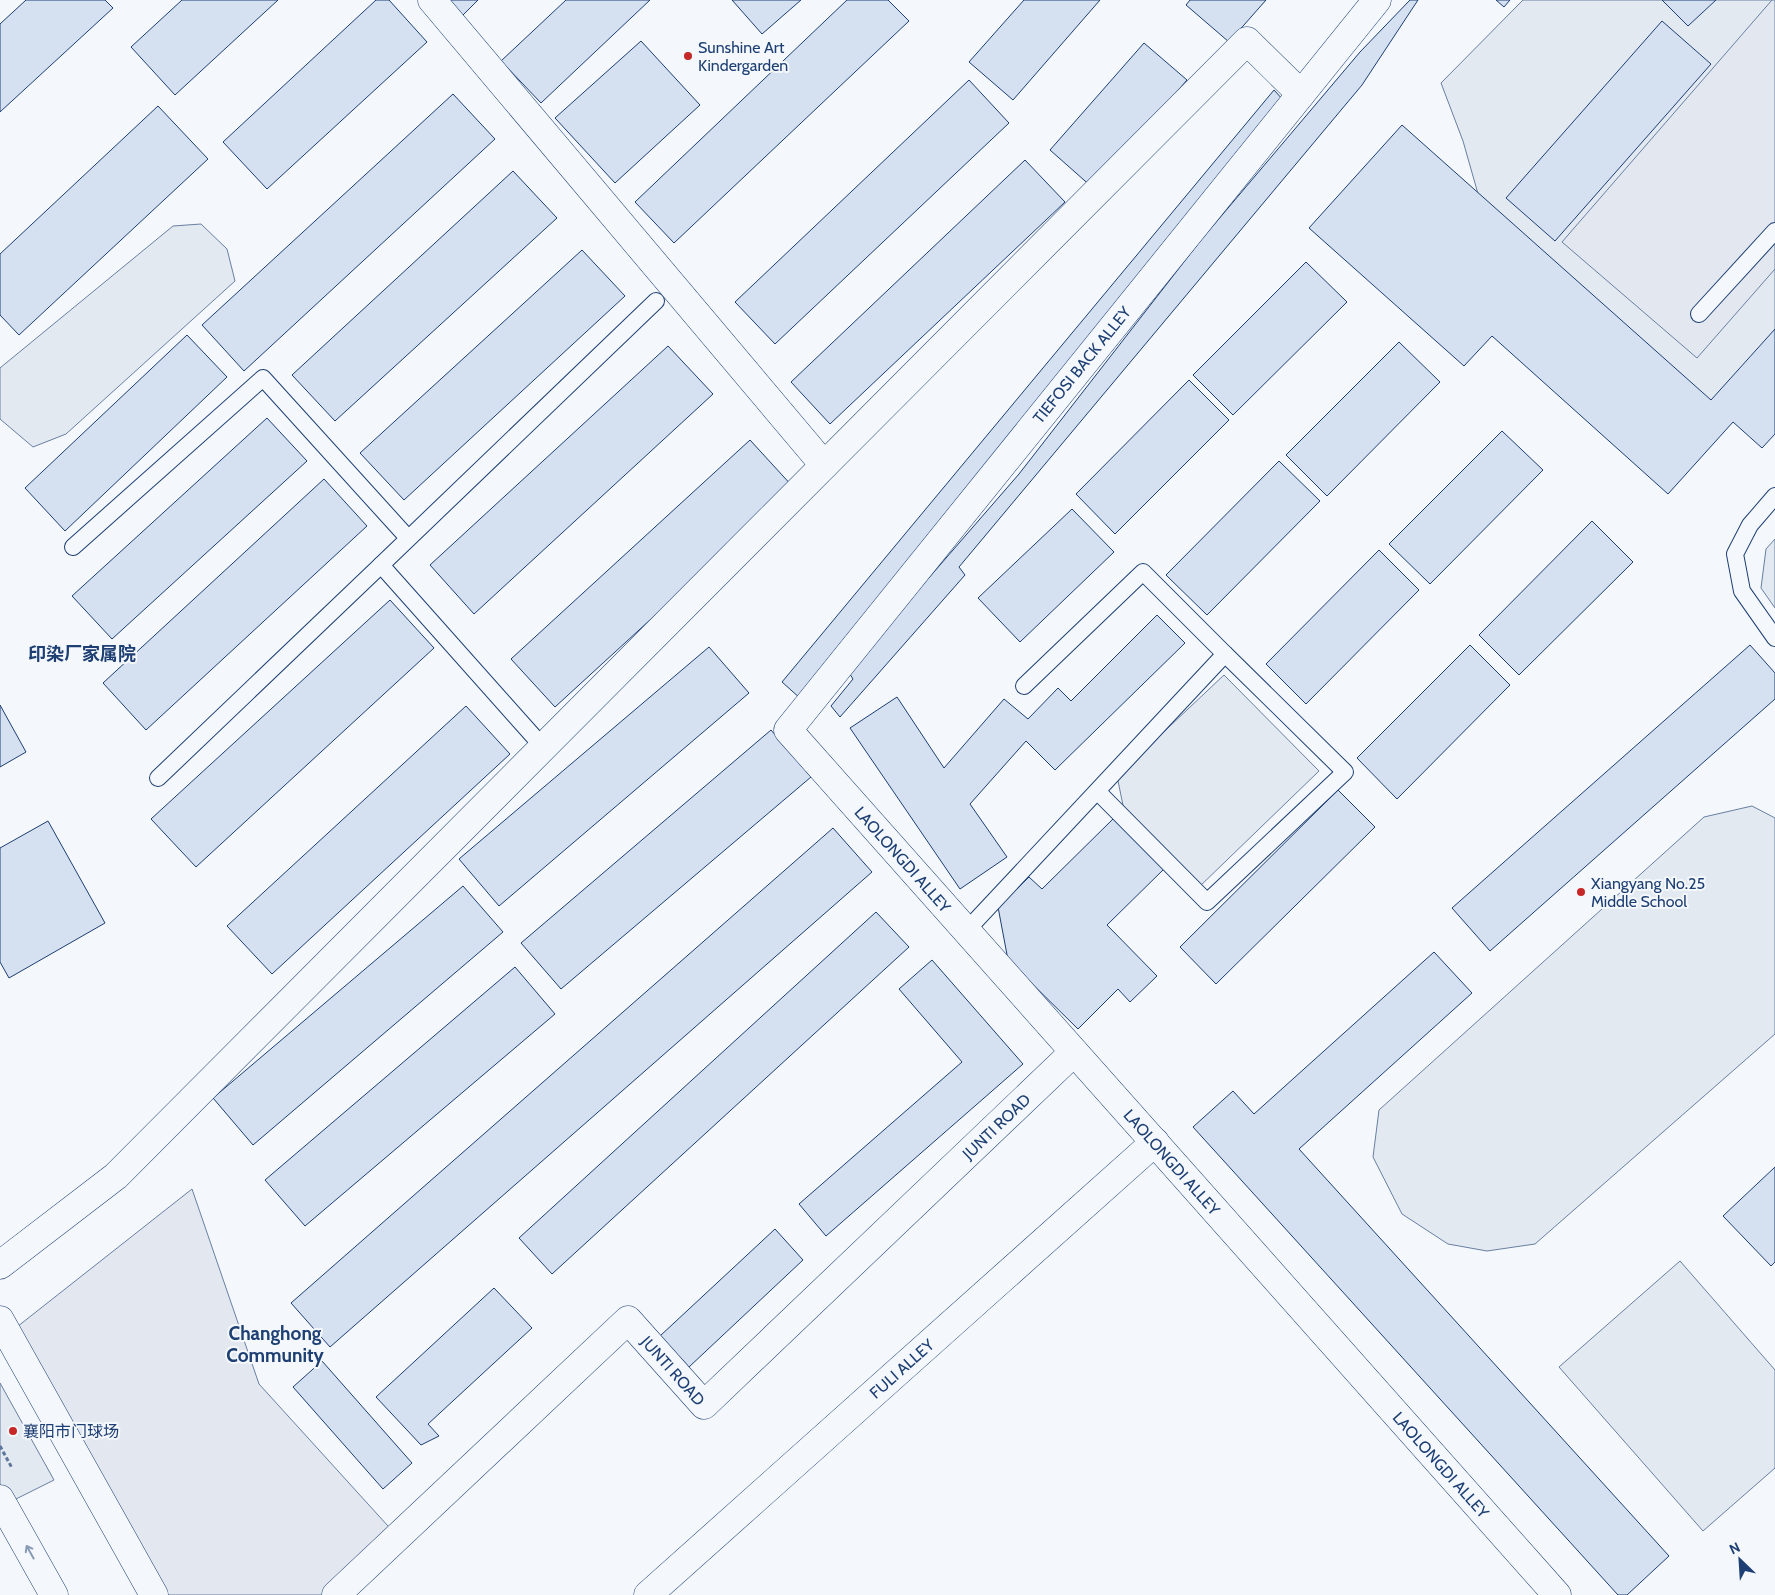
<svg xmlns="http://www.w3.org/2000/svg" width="1775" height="1595" viewBox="0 0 1775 1595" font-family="Cabin,'Noto Sans SC',sans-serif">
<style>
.green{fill:#e3e9f0;stroke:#687fa3}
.parking{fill:#e3e8f0;stroke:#687fa3}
.building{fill:#d5e0f0;stroke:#1d3f73}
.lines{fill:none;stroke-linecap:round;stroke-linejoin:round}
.lane-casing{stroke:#1d3f73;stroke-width:18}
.street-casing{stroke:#1d3f73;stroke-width:29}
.highway-casing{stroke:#1d3f73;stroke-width:29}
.path{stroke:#5e769c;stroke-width:3;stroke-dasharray:4 2.5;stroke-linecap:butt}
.lane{stroke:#f4f7fb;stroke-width:16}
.street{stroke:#f4f7fb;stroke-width:28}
.highway{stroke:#f4f7fb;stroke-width:28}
.oneway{stroke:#889bb7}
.poi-dot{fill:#c62828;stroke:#f4f7fb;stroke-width:2}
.labels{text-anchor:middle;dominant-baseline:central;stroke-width:4;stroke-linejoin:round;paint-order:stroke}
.poi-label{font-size:16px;fill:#1d3f73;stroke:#f4f7fb;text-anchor:start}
.street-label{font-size:16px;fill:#1d3f73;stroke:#f4f7fb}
.neighbourhood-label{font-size:18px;font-weight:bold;fill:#1d3f73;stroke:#f4f7fb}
.quarter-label{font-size:19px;font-weight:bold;fill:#1d3f73;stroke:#f4f7fb}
</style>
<rect width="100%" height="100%" fill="#f4f7fb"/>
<g class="green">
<path d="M 1523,0 L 1775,0 L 1775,373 L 1771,378 L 1678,412 L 1492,243 L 1463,141 L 1441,83 Z"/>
<path d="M 201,224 L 227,249 L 235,281 L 66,434 L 33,447 L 0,419 L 0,368 L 173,226 Z"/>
<path d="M 1775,539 L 1775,608 L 1761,588 L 1766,549 Z"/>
<path d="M 1224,675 L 1319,771 L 1197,889 L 1125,815 L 1117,776 Z"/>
<path d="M 1752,806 L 1775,818 L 1775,1034 L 1535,1244 L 1487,1251 L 1448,1244 L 1402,1214 L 1373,1157 L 1379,1110 L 1704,817 Z"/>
<path d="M 1680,1261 L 1775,1370 L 1775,1468 L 1703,1531 L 1559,1367 Z"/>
<path d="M 0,1383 L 54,1480 L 0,1507 Z"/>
</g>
<g class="parking">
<path d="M 1772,0 L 1775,0 L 1775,269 L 1697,358 L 1562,242 Z"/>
<path d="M 192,1189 L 259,1384 L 398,1537 L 336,1595 L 156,1595 L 8,1334 Z"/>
</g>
<g class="building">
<path d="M 26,0 L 105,0 L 113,8 L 0,112 L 0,24 Z"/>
<path d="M 182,0 L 278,0 L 175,95 L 131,47 Z"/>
<path d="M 376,0 L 389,0 L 427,42 L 267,189 L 223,142 Z"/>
<path d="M 439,0 L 478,0 L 458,20 Z"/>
<path d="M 566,0 L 650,0 L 541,103 L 501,61 Z"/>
<path d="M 732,0 L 801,0 L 762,34 Z"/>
<path d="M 847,0 L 888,0 L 909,21 L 674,243 L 635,202 Z"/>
<path d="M 1024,0 L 1100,0 L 1013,100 L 969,62 Z"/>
<path d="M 1190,0 L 1266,0 L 1229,42 L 1186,5 Z"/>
<path d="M 1410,0 L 1418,0 L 1362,85 L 959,567 L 965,575 L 840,717 L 831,706 L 853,679 L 848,671 L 1019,474 L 1201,240 L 1360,52 Z"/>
<path d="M 1496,0 L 1510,0 L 1504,7 Z"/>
<path d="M 1662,0 L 1716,0 L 1688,26 Z"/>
<path d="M 1662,21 L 1711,64 L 1555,241 L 1506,198 Z"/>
<path d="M 641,41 L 700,105 L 615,183 L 555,118 Z"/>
<path d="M 1144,43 L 1187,80 L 1093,188 L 1050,150 Z"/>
<path d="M 969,80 L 1009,123 L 775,344 L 735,302 Z"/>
<path d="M 1274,90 L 1284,101 L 801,699 L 782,682 Z"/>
<path d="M 453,94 L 495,139 L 244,371 L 202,325 Z"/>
<path d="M 158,106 L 208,159 L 19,335 L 0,315 L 0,254 Z"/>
<path d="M 1402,125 L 1711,400 L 1775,329 L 1775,434 L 1762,448 L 1733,422 L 1668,494 L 1492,336 L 1464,366 L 1309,228 Z"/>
<path d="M 1025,160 L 1065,202 L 830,424 L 791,382 Z"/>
<path d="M 513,171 L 557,218 L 335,421 L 292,375 Z"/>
<path d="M 582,250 L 625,296 L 404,500 L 360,453 Z"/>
<path d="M 1306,262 L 1347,302 L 1233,415 L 1193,375 Z"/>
<path d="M 187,335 L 227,377 L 65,531 L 25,488 Z"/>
<path d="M 1399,342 L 1440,382 L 1327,496 L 1286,455 Z"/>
<path d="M 668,346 L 713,394 L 474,614 L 430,565 Z"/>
<path d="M 1189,380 L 1229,420 L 1115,534 L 1076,494 Z"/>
<path d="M 267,418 L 307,461 L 112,639 L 72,596 Z"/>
<path d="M 1502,431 L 1543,470 L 1430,584 L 1389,544 Z"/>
<path d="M 750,440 L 794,488 L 555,707 L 511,659 Z"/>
<path d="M 1279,461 L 1320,501 L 1207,615 L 1166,575 Z"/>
<path d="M 324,479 L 367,526 L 146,730 L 103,683 Z"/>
<path d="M 1072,509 L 1114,552 L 1020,642 L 978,598 Z"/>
<path d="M 1592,521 L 1633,562 L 1519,675 L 1479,635 Z"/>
<path d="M 1379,550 L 1419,590 L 1306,704 L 1266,664 Z"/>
<path d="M 390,600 L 434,648 L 196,867 L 151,819 Z"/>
<path d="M 1157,615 L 1185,643 L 1055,770 L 1026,741 L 970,804 L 1007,857 L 960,889 L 850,728 L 897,697 L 944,768 L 1004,699 L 1028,719 L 1058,688 L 1071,701 Z"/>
<path d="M 1470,645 L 1510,685 L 1397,799 L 1357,758 Z"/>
<path d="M 1750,645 L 1775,673 L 1775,699 L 1490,951 L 1452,908 Z"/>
<path d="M 709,647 L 749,693 L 499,906 L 459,859 Z"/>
<path d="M 0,705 L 26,752 L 0,767 Z"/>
<path d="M 466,706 L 510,754 L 272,974 L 227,926 Z"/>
<path d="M 771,730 L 811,777 L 561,989 L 521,943 Z"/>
<path d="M 1338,790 L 1375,827 L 1216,984 L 1180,947 Z"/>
<path d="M 1114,818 L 1164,869 L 1107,925 L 1157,976 L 1130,1002 L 1118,989 L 1078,1029 L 1008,960 L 998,907 L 1029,877 L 1042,889 Z"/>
<path d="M 48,821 L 105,923 L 9,978 L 0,962 L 0,848 Z"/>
<path d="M 833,828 L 872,872 L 330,1347 L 291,1303 Z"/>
<path d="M 463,886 L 503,932 L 253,1145 L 213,1098 Z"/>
<path d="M 876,912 L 909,947 L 552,1274 L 519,1238 Z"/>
<path d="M 1434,952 L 1472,993 L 1299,1149 L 1669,1556 L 1627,1595 L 1618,1595 L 1193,1127 L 1233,1091 L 1254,1114 Z"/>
<path d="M 932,960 L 1023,1064 L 826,1236 L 799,1204 L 962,1062 L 899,989 Z"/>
<path d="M 515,967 L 555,1014 L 305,1226 L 265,1180 Z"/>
<path d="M 1775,1167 L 1775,1262 L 1771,1266 L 1723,1216 Z"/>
<path d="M 775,1229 L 803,1260 L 689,1367 L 660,1336 Z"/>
<path d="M 494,1288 L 532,1328 L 428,1424 L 439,1436 L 421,1445 L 376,1397 Z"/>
<path d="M 322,1361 L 412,1463 L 383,1489 L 293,1387 Z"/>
</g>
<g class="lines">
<g class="lane-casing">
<g id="lane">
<path d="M 1699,314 L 1775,231"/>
<path d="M 1775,496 L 1750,525 L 1735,554 L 1742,591 L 1775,638"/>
<path d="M 73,547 L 263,378 L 408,538"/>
<path d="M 1024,686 L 1143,572 L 1225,654"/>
<path d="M 543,747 L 381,565 L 656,301"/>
<path d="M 158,778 L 381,565"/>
<path d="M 967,930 L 1225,654 L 1345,772 L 1207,902 L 1097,791"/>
</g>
</g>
<g class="street-casing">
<g id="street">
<path d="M 432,0 L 824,465"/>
<path id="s1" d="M 1377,0 L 788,730 L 1557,1595"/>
<path d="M 0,1265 L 116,1176 L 1247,41 L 1301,94"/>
<path d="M 0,1320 L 154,1595"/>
<path id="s2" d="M 336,1595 L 628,1320 L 704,1405 L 1074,1052"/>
<path id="s3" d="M 648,1595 L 1155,1142"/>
</g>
</g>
<g class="highway-casing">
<path id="highway" d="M 0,1499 L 54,1595"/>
</g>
<path class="path" d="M 0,1446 L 12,1468"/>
<use href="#lane" class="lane"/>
<use href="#street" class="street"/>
<use href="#highway" class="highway"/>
</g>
<defs><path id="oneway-shaft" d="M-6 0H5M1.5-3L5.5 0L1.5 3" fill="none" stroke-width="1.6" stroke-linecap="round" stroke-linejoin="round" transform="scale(1.25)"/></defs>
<use class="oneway" href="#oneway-shaft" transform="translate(30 1552) rotate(-119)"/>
<g class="poi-dot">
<circle cx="688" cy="56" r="5"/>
<circle cx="1581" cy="892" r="5"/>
<circle cx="13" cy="1431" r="5"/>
</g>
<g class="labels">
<g class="poi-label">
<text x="698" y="47">Sunshine Art<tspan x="698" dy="18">Kindergarden</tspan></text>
<text x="1591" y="883">Xiangyang No.25<tspan x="1591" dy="18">Middle School</tspan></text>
<text x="23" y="1431">襄阳市门球场</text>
</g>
<g class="street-label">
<text transform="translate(1082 365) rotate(-51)">TIEFOSI BACK ALLEY</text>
<text stroke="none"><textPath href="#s1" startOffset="1111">LAOLONGDI ALLEY</textPath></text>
<text stroke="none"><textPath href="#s2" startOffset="919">JUNTI ROAD</textPath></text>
<text stroke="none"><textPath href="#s1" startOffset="1516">LAOLONGDI ALLEY</textPath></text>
<text stroke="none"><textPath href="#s2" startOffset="469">JUNTI ROAD</textPath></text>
<text stroke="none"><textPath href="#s3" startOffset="340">FULI ALLEY</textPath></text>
<text stroke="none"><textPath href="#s1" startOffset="1921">LAOLONGDI ALLEY</textPath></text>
</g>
<g class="neighbourhood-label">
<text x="82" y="654">印染厂家属院</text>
</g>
<g class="quarter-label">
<text x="275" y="1333">Changhong<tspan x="275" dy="22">Community</tspan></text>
</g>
</g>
<g transform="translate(1740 1560) rotate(335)" stroke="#f4f7fb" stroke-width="4" paint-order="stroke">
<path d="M0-4L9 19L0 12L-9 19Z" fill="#1d3f73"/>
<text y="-8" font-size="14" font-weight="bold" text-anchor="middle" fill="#1d3f73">N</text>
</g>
</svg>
